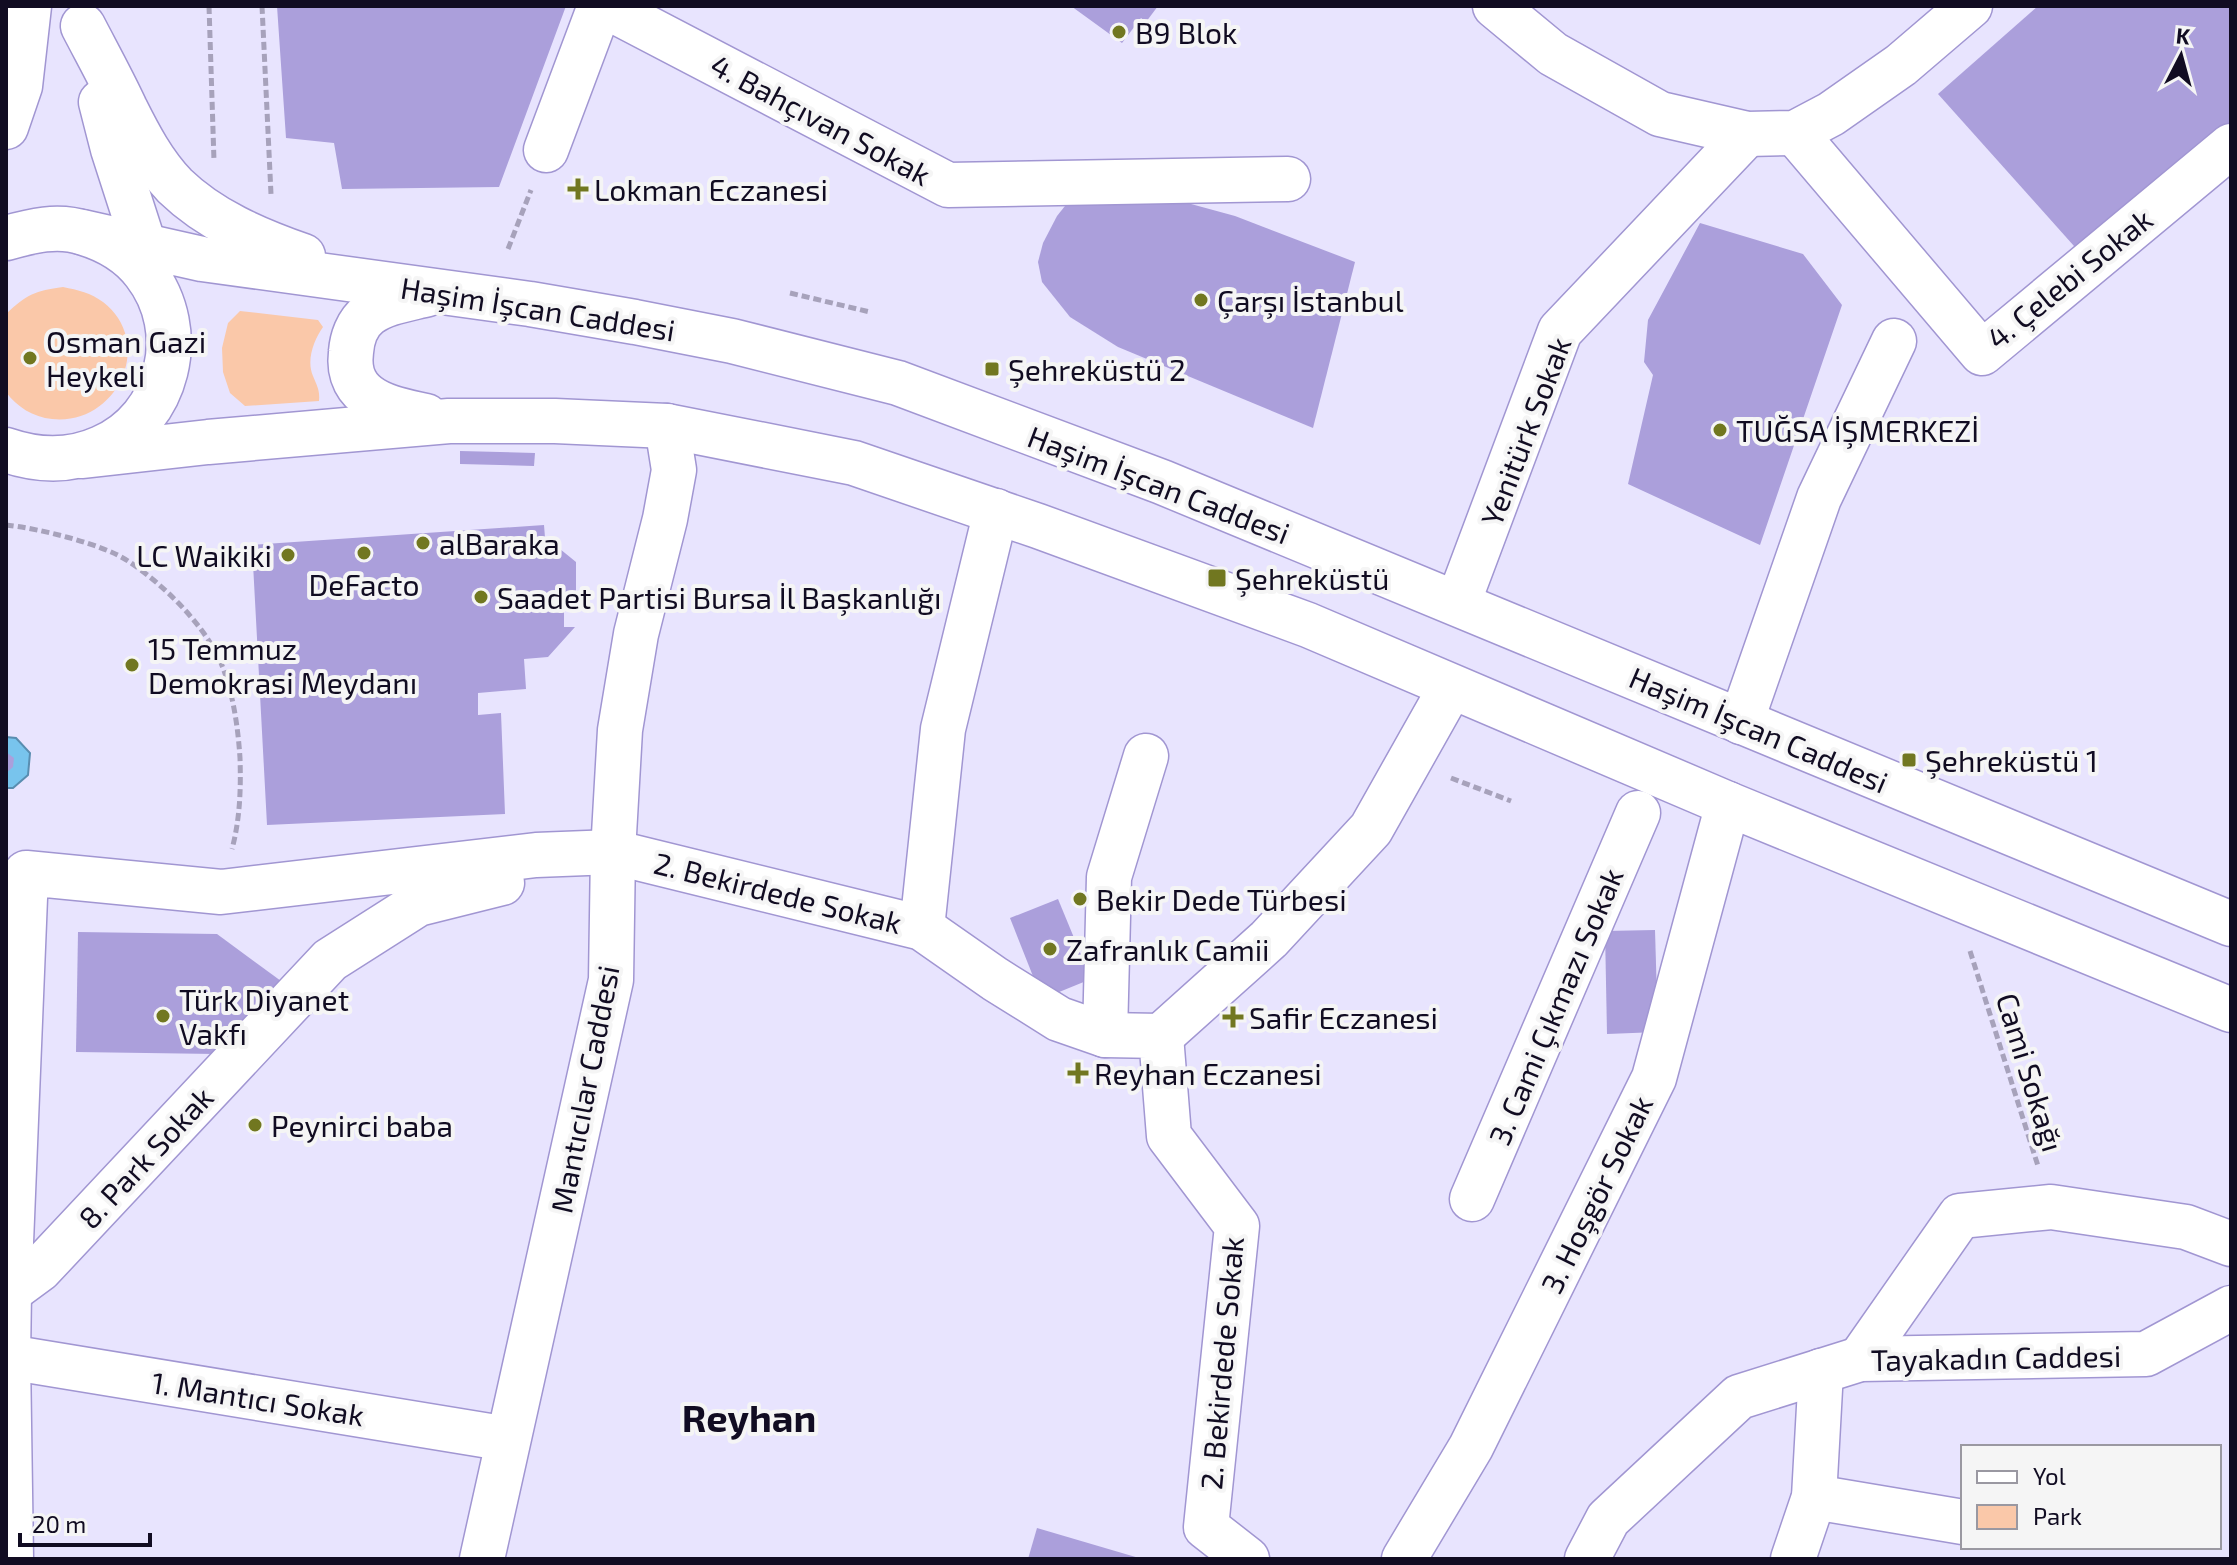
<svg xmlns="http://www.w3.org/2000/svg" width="2237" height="1565" viewBox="0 0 2237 1565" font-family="'Exo 2',sans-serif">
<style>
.green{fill:#fac8a9}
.water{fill:#78c4ed;stroke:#598db0;stroke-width:2}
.building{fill:#ab9fdb}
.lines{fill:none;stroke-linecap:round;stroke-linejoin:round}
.minor-casing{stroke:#a196d2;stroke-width:47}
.major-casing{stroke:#a196d2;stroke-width:47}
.path{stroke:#a7a2bb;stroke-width:5;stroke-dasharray:8 4;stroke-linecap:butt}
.minor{stroke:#fff;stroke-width:44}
.major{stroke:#fff;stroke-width:44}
.poi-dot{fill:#717720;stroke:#f5f5f5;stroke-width:3}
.labels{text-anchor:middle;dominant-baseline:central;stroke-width:8;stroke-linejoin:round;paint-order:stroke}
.poi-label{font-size:30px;fill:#110c22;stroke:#f5f5f5;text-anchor:start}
.street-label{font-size:30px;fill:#110c22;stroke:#f5f5f5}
.district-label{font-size:38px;font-weight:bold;fill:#110c22;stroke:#f5f5f5}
</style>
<rect width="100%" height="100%" fill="#e8e4fe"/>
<g class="green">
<path d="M 63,287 C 78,290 91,293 103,302 C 156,343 117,426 52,419 C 33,417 17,407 6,392 L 6,314 C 27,294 35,291 63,287 Z"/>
<path d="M 240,311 L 318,320 L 323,327 C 314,340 306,360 313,376 C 317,386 320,390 319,401 L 245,406 L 230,393 L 223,372 L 222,348 L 228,323 Z"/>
</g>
<path class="water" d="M 6,737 L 16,738 L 30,753 L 28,775 L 13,788 L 6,788 Z"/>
<g class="building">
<path d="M 277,6 L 566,6 L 499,187 L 342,189 L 334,143 L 286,138 Z"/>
<path d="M 1071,6 L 1158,6 L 1146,22 L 1141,18 L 1122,43 Z"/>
<path d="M 2038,6 L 2231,6 L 2231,123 L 2082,255 L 1938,94 Z"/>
<path d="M 1169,198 L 1235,216 L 1355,262 L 1313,428 L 1118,347 L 1070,317 L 1042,282 L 1038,262 L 1043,243 L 1057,216 L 1069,201 Z"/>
<path d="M 1700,223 L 1803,254 L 1842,305 L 1760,545 L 1628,484 L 1653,375 L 1644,362 L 1648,320 Z"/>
<path d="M 460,451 L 535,453 L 534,466 L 460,464 Z"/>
<path d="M 544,525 L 546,550 L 560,549 L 576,562 L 576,606 L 564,606 L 564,627 L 575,627 L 548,657 L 524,659 L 526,689 L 478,693 L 478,715 L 501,713 L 505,814 L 267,825 L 252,545 Z"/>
<path d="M 6,752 L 14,758 L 13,767 L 6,773 Z"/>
<path d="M 1058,899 L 1091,979 L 1042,999 L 1010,918 Z"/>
<path d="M 1655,930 L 1658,1032 L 1607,1034 L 1605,931 Z"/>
<path d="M 78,932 L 217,934 L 281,981 L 216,1054 L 76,1052 Z"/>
<path d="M 1037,1528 L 1139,1558 L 1139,1559 L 1028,1559 Z"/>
</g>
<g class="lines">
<g class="minor-casing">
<g id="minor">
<path d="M 605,6 L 948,185 L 1288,179"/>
<path d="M 1495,6 L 1553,54 L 1660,114 L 1747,134 L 1795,133 L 1831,114 L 1901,65 L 1970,6"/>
<path d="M 1795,133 L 1982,353 L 2231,146"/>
<path d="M 546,150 L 600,6"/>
<path d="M 1458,603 L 1560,331 L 1747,134"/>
<path d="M 1741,722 L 1819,498 L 1894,341"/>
<path d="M 922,928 L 943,729 L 996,511"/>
<path d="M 1105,1035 L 1109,877 L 1146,756"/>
<path d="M 1161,1036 L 1269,939 L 1371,829 L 1451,687"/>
<path d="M 1472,1199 L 1638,813"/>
<path d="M 6,1294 L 40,1269 L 330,960 L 418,904 L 502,883"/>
<path d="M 8,1357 L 508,1439"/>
<path d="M 1860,1359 L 1960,1216 L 2051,1207 L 2186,1227 L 2231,1244"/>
<path d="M 1814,1497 L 1963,1522"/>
<path d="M 11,1559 L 8,1357 L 9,1292 L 26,873 L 221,892 L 536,855 L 613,852 L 922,928 L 995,979 L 1059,1019 L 1105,1035 L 1161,1036 L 1169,1136 L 1237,1226 L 1206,1527 L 1247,1559"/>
<path d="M 482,1559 L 611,980 L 613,852 L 620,730 L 636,634 L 665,519 L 674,470 L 667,426"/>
<path d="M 1404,1559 L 1471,1447 L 1654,1078 L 1728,804"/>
<path d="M 1587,1559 L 1608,1519 L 1739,1397 L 1860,1359 L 2146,1354 L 2231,1308"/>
<path d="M 1793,1559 L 1814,1497 L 1821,1371"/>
</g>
</g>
<g class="major-casing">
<g id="major">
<path d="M 83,26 C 97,53 112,80 125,108 C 139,136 153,163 175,186 C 210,220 257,240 303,256"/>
<path d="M 101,102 L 113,149 L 152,270"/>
<path d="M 6,127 L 20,86 L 29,6"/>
<path d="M 82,232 L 202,259 L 530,304 L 635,322 L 732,341 L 898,383 L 1162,482 L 2231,924"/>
<path d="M 6,238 C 31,231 58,224 84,233 C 107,240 130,253 145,273 C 190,331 169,419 101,448 C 70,462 38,461 6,450"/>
<path d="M 426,416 C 390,409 345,400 351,352 C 352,339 357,323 369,314 C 385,302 409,299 428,294"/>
<path d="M 83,456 L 208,442 L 449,421 L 555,421 L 667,426 L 854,463 L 1038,526 L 1308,625 L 1728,804 L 2231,1010"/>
</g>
</g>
<g class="path">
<path d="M 209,6 L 214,161"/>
<path d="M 262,6 L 271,194"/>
<path d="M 508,249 L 531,190"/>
<path d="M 790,293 L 870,312"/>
<path d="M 6,525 C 37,528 103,544 128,561 C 163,584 204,624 221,663 C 233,692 238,727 240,758 C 241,789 240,819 232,849"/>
<path d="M 1451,778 L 1511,801"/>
<path d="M 1970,951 L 2038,1166"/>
</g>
<use href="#minor" class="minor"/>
<use href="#major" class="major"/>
</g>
<g class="poi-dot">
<circle cx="1119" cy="32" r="8"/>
<path d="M574 177h8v8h8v8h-8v8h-8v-8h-8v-8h8z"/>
<circle cx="1201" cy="300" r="8"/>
<circle cx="30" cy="358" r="8"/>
<rect x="984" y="361" width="16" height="16" rx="4"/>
<circle cx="1720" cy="430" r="8"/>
<circle cx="423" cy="543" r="8"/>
<circle cx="364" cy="553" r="8"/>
<circle cx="288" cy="555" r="8"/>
<rect x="1207" y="568" width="20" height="20" rx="4"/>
<circle cx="481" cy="597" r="8"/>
<circle cx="132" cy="665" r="8"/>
<rect x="1901" y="752" width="16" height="16" rx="4"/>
<circle cx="1080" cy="899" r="8"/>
<circle cx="1050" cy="949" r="8"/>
<circle cx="163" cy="1016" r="8"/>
<path d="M1229 1005h8v8h8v8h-8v8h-8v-8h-8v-8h8z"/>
<path d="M1074 1061h8v8h8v8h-8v8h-8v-8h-8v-8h8z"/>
<circle cx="255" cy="1125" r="8"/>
</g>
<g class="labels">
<g class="poi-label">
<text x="1135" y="32">B9 Blok</text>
<text x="594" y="189">Lokman Eczanesi</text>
<text x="1217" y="300">Çarşı İstanbul</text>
<text x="46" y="341">Osman Gazi<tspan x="46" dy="34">Heykeli</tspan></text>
<text x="1008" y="369">Şehreküstü 2</text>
<text x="1736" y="430">TUĞSA İŞMERKEZİ</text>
<text x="439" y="543">alBaraka</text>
<text x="272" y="555" text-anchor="end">LC Waikiki</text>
<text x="1235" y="578">Şehreküstü</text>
<text x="364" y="584" text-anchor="middle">DeFacto</text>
<text x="497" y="597">Saadet Partisi Bursa İl Başkanlığı</text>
<text x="148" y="648">15 Temmuz<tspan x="148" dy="34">Demokrasi Meydanı</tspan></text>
<text x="1925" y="760">Şehreküstü 1</text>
<text x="1096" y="899">Bekir Dede Türbesi</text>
<text x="1066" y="949">Zafranlık Camii</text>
<text x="179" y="999">Türk Diyanet<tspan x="179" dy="34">Vakfı</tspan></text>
<text x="1249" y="1017">Safir Eczanesi</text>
<text x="1094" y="1073">Reyhan Eczanesi</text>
<text x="271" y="1125">Peynirci baba</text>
</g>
<g class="street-label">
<text transform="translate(821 119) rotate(28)">4. Bahçıvan Sokak</text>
<text transform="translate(2069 278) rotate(-39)">4. Çelebi Sokak</text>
<text transform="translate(538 308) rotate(9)">Haşim İşcan Caddesi</text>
<text transform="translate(1525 431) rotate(-69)">Yenitürk Sokak</text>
<text transform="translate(1159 484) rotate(21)">Haşim İşcan Caddesi</text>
<text transform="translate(1759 729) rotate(23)">Haşim İşcan Caddesi</text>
<text transform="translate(778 892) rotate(14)">2. Bekirdede Sokak</text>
<text transform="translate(1555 1006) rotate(-67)">3. Cami Çıkmazı Sokak</text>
<text transform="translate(2031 1072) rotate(73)">Cami Sokağı</text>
<text transform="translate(584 1089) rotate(-79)">Mantıcılar Caddesi</text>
<text transform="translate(145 1157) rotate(-47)">8. Park Sokak</text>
<text transform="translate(1596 1194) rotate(-64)">3. Hoşgör Sokak</text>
<text transform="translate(1996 1357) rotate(-1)">Tayakadın Caddesi</text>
<text transform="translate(1221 1363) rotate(-85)">2. Bekirdede Sokak</text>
<text transform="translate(258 1398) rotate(9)">1. Mantıcı Sokak</text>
</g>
<g class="district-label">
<text x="749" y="1417">Reyhan</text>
</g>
</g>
<rect width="2237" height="1565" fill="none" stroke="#110c22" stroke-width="16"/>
<rect x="1961" y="1445" width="260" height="104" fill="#f5f5f5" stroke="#9a98a1" stroke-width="2"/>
<rect x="1977" y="1471" width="40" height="12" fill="#ffffff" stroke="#9a98a1" stroke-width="2"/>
<text x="2033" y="1485" font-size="24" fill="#110c22">Yol</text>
<rect x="1977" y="1505" width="40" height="24" fill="#fac8a9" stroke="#9a98a1" stroke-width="2"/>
<text x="2033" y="1525" font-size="24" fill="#110c22">Park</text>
<g transform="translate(2181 56) rotate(6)" stroke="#f5f5f5" stroke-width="6" paint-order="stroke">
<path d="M0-6L14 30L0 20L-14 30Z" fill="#110c22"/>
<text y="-12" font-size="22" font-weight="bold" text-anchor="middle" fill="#110c22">K</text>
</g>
<path d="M20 1533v12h130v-12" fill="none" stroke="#110c22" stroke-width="4"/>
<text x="32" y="1533" font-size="24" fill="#110c22" stroke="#f5f5f5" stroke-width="6" paint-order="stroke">20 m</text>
</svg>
